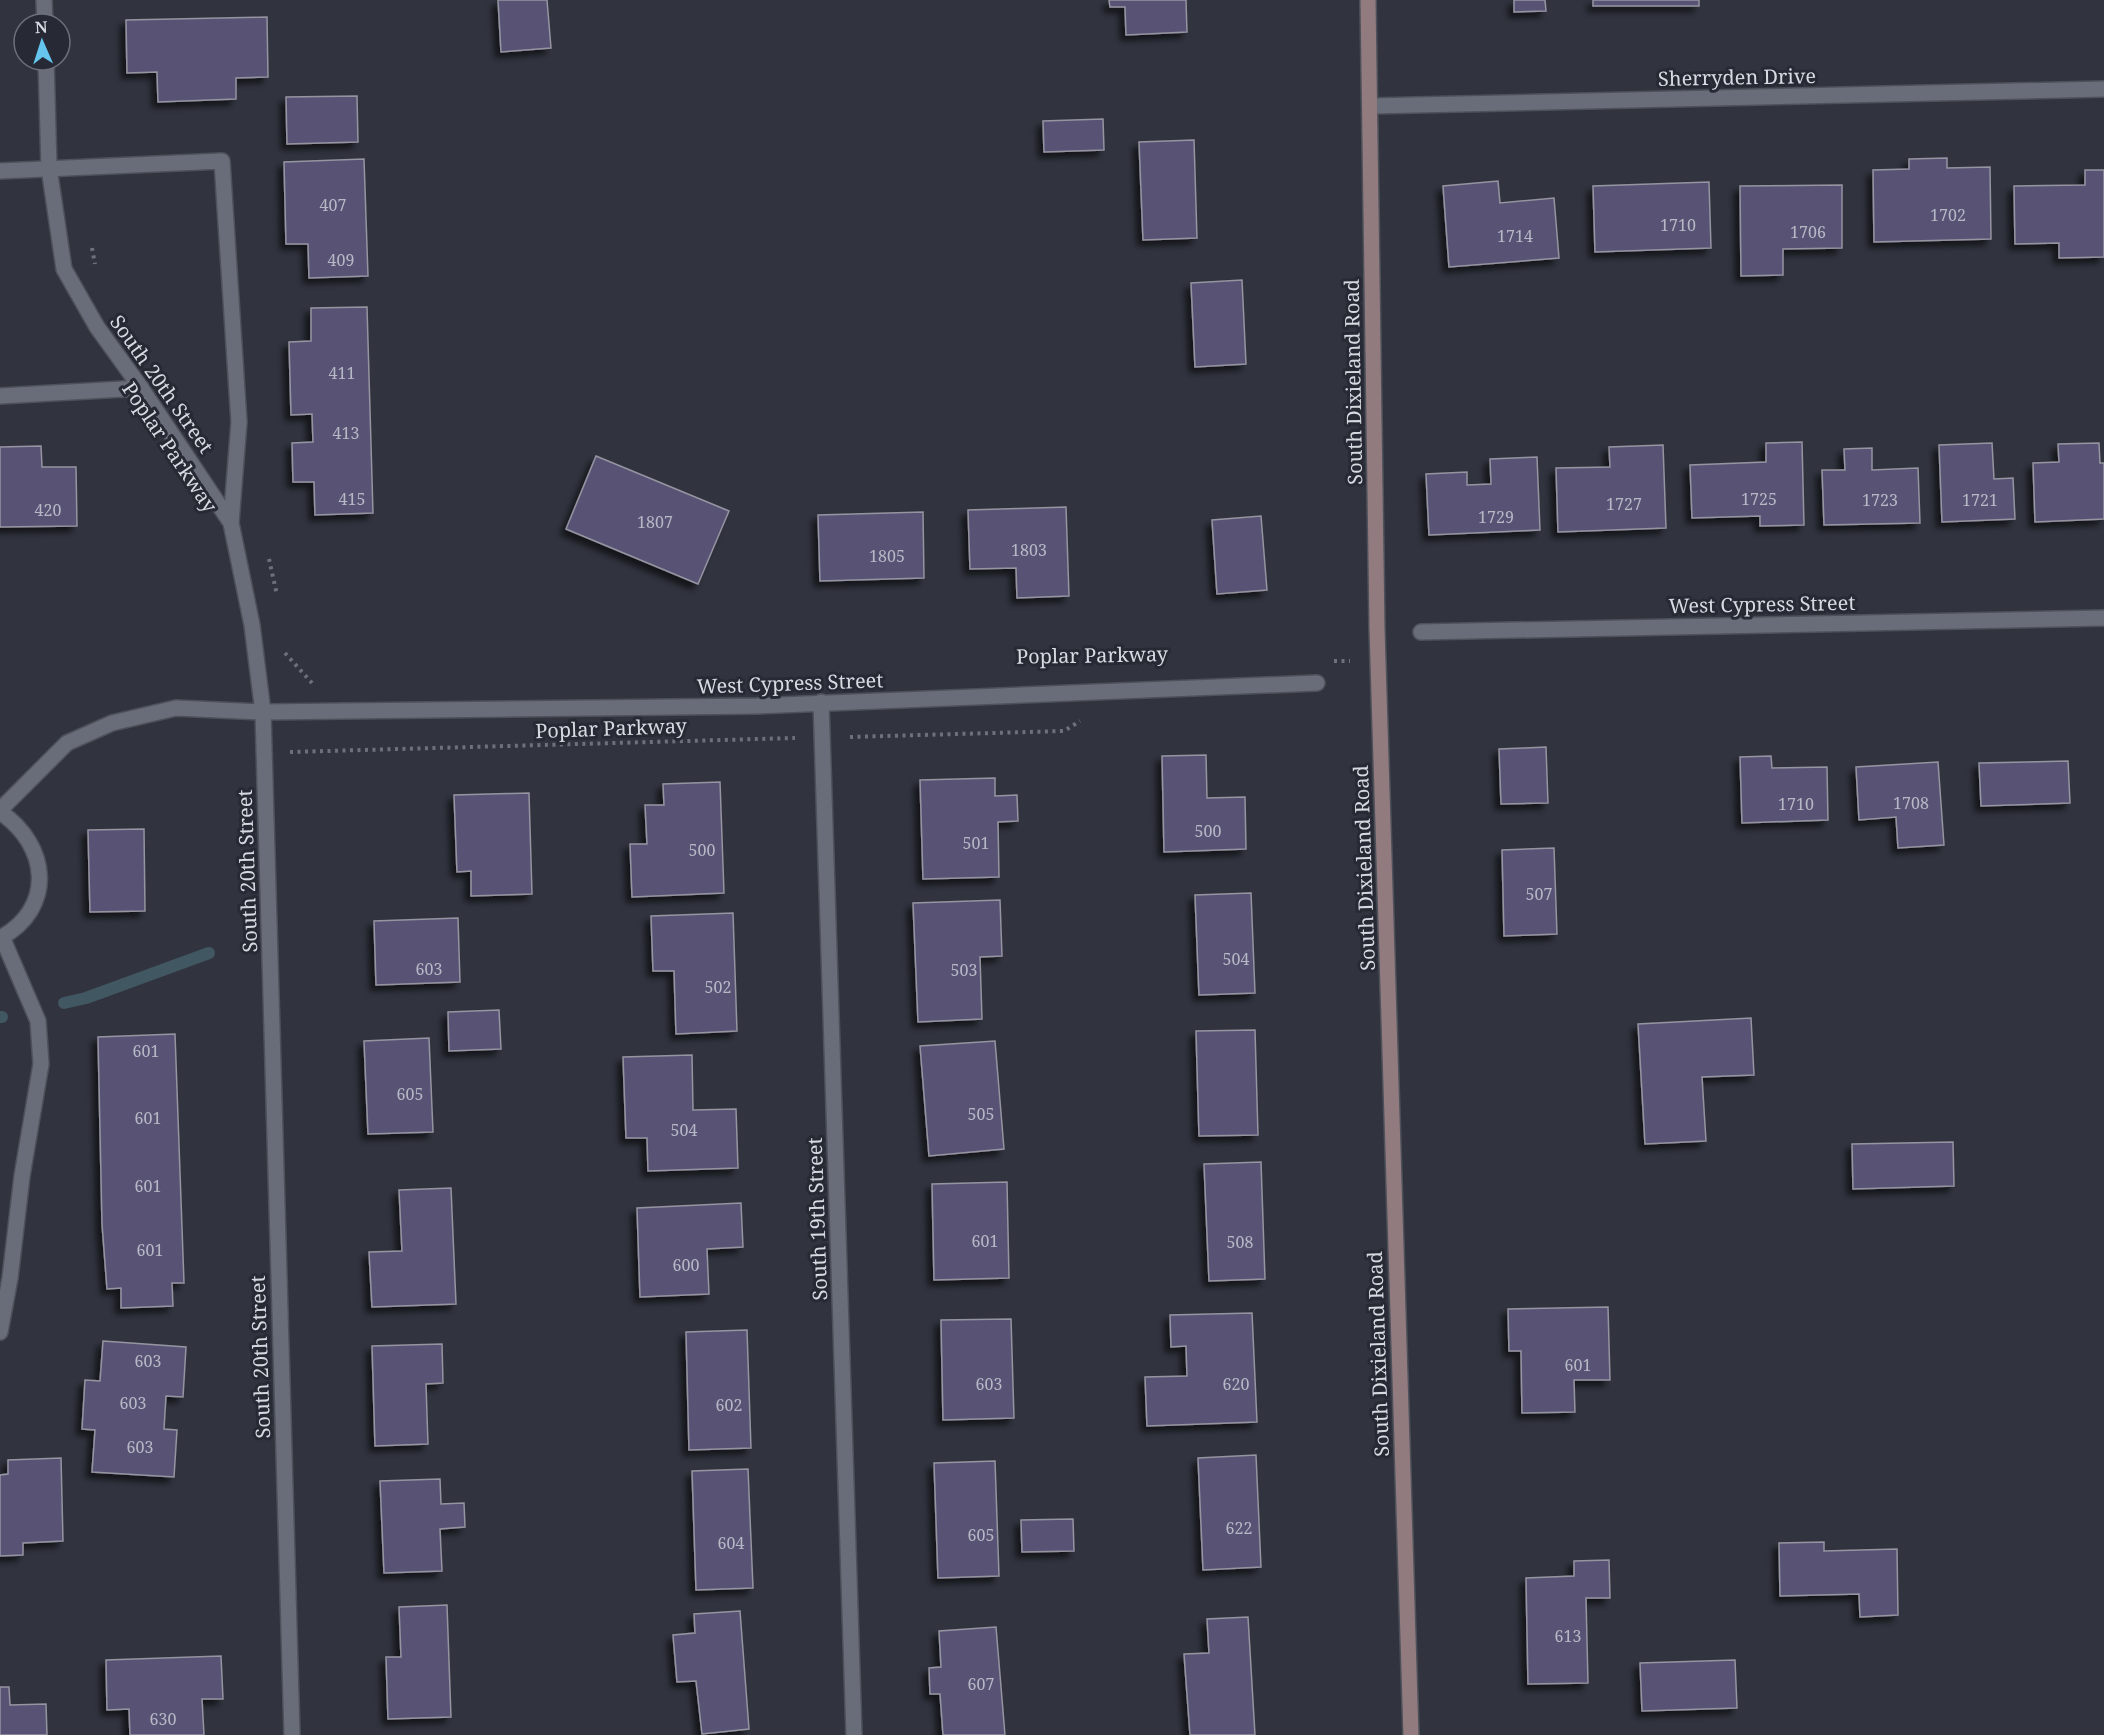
<svg xmlns="http://www.w3.org/2000/svg" width="2104" height="1735" viewBox="0 0 2104 1735" font-family="'Noto Serif',serif">
<style>
.lines{fill:none;stroke-linecap:round;stroke-linejoin:round}
.stream{stroke:#415762;stroke-width:12}
.building{fill:#585375;stroke:#9594a1;stroke-width:1.5;filter:url(#shadow)}
.service-casing{stroke:#4e515a;stroke-width:18}
.minor-casing{stroke:#4e515a;stroke-width:18}
.secondary-casing{stroke:#4e515a;stroke-width:18}
.path{stroke:#6e717b;stroke-width:4;stroke-dasharray:3 4.5;stroke-linecap:butt}
.service{stroke:#696d79;stroke-width:15}
.minor{stroke:#696d79;stroke-width:15}
.secondary{stroke:#917b7f;stroke-width:15}
.labels{text-anchor:middle;dominant-baseline:central;stroke-width:6;stroke-linejoin:round;paint-order:stroke}
.number-label{font-size:16px;fill:#b7b8c6}
.street-label{font-size:20px;fill:#d7dae1;stroke:#272a35}
</style>
<defs>
<filter id="shadow"><feDropShadow dx="-5.5" dy="5.5" stdDeviation="3" flood-color="#0009"/></filter>
</defs>
<rect width="100%" height="100%" fill="#31343f"/>
<g class="lines">
<g class="stream">
<path d="M 64,1003 L 86,998 L 209,953"/>
<path d="M 0,1017 L 2,1017"/>
</g>
</g>
<g class="building">
<path d="M 498,0 L 547,0 L 551,48 L 501,52 Z"/>
<path d="M 1109,0 L 1186,0 L 1187,32 L 1126,35 L 1125,7 L 1110,7 Z"/>
<path d="M 1514,0 L 1545,0 L 1546,11 L 1514,12 Z"/>
<rect x="1593" y="0" width="106" height="6"/>
<path d="M 267,17 L 268,77 L 236,78 L 236,99 L 158,102 L 157,72 L 127,73 L 126,20 Z"/>
<path d="M 357,96 L 358,142 L 287,144 L 286,97 Z"/>
<path d="M 1103,119 L 1104,150 L 1044,152 L 1043,121 Z"/>
<path d="M 1194,140 L 1197,238 L 1143,240 L 1139,142 Z"/>
<path d="M 1947,158 L 1947,168 L 1990,167 L 1991,239 L 1874,242 L 1873,170 L 1909,169 L 1909,159 Z"/>
<path d="M 364,159 L 368,276 L 309,278 L 308,244 L 286,244 L 284,162 Z"/>
<path d="M 2085,170 L 2104,170 L 2104,257 L 2059,258 L 2059,243 L 2015,244 L 2014,186 L 2085,185 Z"/>
<path d="M 1498,181 L 1500,203 L 1554,198 L 1559,258 L 1449,267 L 1443,186 Z"/>
<path d="M 1709,182 L 1711,248 L 1595,252 L 1593,186 Z"/>
<path d="M 1842,185 L 1842,248 L 1783,249 L 1783,275 L 1741,276 L 1740,186 Z"/>
<path d="M 1242,280 L 1246,364 L 1195,367 L 1191,283 Z"/>
<path d="M 367,307 L 373,513 L 315,515 L 314,482 L 293,482 L 292,443 L 313,442 L 312,414 L 291,415 L 289,342 L 311,341 L 311,308 Z"/>
<path d="M 1802,442 L 1804,525 L 1760,526 L 1760,516 L 1692,518 L 1690,465 L 1766,462 L 1766,443 Z"/>
<path d="M 1992,443 L 1994,479 L 2013,478 L 2015,519 L 1942,522 L 1939,445 Z"/>
<path d="M 2099,443 L 2100,463 L 2104,463 L 2104,519 L 2035,522 L 2033,463 L 2059,462 L 2058,444 Z"/>
<path d="M 1663,445 L 1666,528 L 1558,532 L 1556,468 L 1610,467 L 1609,447 Z"/>
<path d="M 41,446 L 42,467 L 76,467 L 77,526 L 0,527 L 0,447 Z"/>
<path d="M 1872,448 L 1872,470 L 1918,468 L 1920,523 L 1824,525 L 1822,470 L 1845,470 L 1844,449 Z"/>
<path d="M 596,456 L 729,511 L 698,584 L 566,529 Z"/>
<path d="M 1537,457 L 1540,530 L 1429,535 L 1426,474 L 1467,472 L 1467,485 L 1491,484 L 1490,459 Z"/>
<path d="M 1066,507 L 1069,596 L 1017,598 L 1016,568 L 970,569 L 968,510 Z"/>
<path d="M 923,512 L 924,578 L 820,581 L 818,515 Z"/>
<path d="M 1261,516 L 1267,590 L 1217,594 L 1212,520 Z"/>
<path d="M 1546,747 L 1548,803 L 1501,804 L 1499,749 Z"/>
<path d="M 1206,755 L 1207,798 L 1245,797 L 1246,849 L 1164,852 L 1162,756 Z"/>
<path d="M 1771,756 L 1772,768 L 1827,767 L 1828,820 L 1742,823 L 1740,757 Z"/>
<path d="M 2068,761 L 2070,803 L 1981,806 L 1979,763 Z"/>
<path d="M 1938,762 L 1944,845 L 1898,848 L 1896,817 L 1859,820 L 1856,767 Z"/>
<path d="M 995,778 L 995,796 L 1017,795 L 1018,821 L 998,822 L 999,877 L 923,879 L 920,780 Z"/>
<path d="M 720,782 L 724,893 L 632,897 L 630,844 L 647,844 L 645,805 L 664,805 L 663,784 Z"/>
<path d="M 529,793 L 532,894 L 471,896 L 471,871 L 457,872 L 454,795 Z"/>
<path d="M 144,829 L 145,911 L 90,912 L 88,830 Z"/>
<path d="M 1554,848 L 1557,934 L 1504,936 L 1502,850 Z"/>
<path d="M 1251,893 L 1255,993 L 1199,995 L 1195,895 Z"/>
<path d="M 1000,900 L 1002,956 L 980,957 L 982,1019 L 918,1022 L 913,903 Z"/>
<path d="M 733,913 L 737,1031 L 676,1034 L 674,971 L 653,971 L 651,916 Z"/>
<path d="M 458,918 L 460,982 L 376,985 L 374,921 Z"/>
<path d="M 499,1010 L 501,1049 L 449,1051 L 448,1012 Z"/>
<path d="M 1751,1018 L 1754,1075 L 1702,1077 L 1706,1141 L 1645,1144 L 1638,1024 Z"/>
<path d="M 1255,1030 L 1258,1135 L 1199,1136 L 1196,1031 Z"/>
<path d="M 175,1034 L 184,1283 L 172,1283 L 173,1306 L 121,1308 L 121,1288 L 107,1289 L 102,1224 L 98,1037 Z"/>
<path d="M 429,1038 L 433,1132 L 368,1134 L 364,1041 Z"/>
<path d="M 995,1041 L 1004,1149 L 929,1156 L 920,1046 Z"/>
<path d="M 692,1055 L 693,1110 L 736,1109 L 738,1168 L 648,1171 L 647,1138 L 626,1138 L 623,1057 Z"/>
<path d="M 1953,1142 L 1954,1186 L 1853,1189 L 1852,1144 Z"/>
<path d="M 1261,1162 L 1265,1279 L 1209,1281 L 1204,1164 Z"/>
<path d="M 1007,1182 L 1009,1278 L 934,1280 L 932,1184 Z"/>
<path d="M 451,1188 L 456,1304 L 372,1307 L 369,1252 L 402,1251 L 399,1190 Z"/>
<path d="M 741,1203 L 743,1247 L 707,1249 L 709,1294 L 640,1297 L 637,1208 Z"/>
<path d="M 1608,1307 L 1610,1380 L 1574,1380 L 1575,1412 L 1522,1413 L 1521,1351 L 1509,1351 L 1508,1309 Z"/>
<path d="M 1252,1313 L 1257,1422 L 1147,1426 L 1145,1377 L 1187,1376 L 1186,1346 L 1171,1347 L 1170,1315 Z"/>
<path d="M 1011,1319 L 1014,1418 L 943,1420 L 941,1320 Z"/>
<path d="M 747,1330 L 751,1448 L 689,1450 L 686,1332 Z"/>
<path d="M 103,1341 L 186,1347 L 183,1397 L 166,1396 L 164,1429 L 177,1430 L 174,1477 L 92,1472 L 95,1430 L 82,1429 L 85,1380 L 100,1381 Z"/>
<path d="M 442,1344 L 443,1383 L 426,1384 L 428,1444 L 375,1446 L 372,1346 Z"/>
<path d="M 1256,1455 L 1261,1567 L 1203,1570 L 1198,1458 Z"/>
<path d="M 61,1458 L 63,1541 L 23,1543 L 23,1555 L 0,1556 L 0,1475 L 8,1474 L 8,1460 Z"/>
<path d="M 995,1461 L 999,1576 L 938,1578 L 934,1463 Z"/>
<path d="M 748,1469 L 753,1588 L 696,1590 L 692,1471 Z"/>
<path d="M 440,1479 L 441,1504 L 464,1503 L 465,1527 L 440,1529 L 442,1571 L 384,1573 L 380,1481 Z"/>
<path d="M 1073,1519 L 1074,1551 L 1022,1552 L 1021,1520 Z"/>
<path d="M 1824,1542 L 1824,1551 L 1897,1549 L 1898,1615 L 1860,1617 L 1859,1594 L 1780,1596 L 1779,1543 Z"/>
<path d="M 1609,1560 L 1610,1598 L 1586,1598 L 1588,1683 L 1528,1684 L 1526,1578 L 1574,1576 L 1574,1561 Z"/>
<path d="M 447,1605 L 451,1717 L 388,1719 L 386,1657 L 401,1657 L 399,1607 Z"/>
<path d="M 740,1611 L 749,1729 L 702,1734 L 696,1681 L 677,1682 L 673,1635 L 695,1633 L 694,1614 Z"/>
<path d="M 1248,1617 L 1255,1735 L 1190,1735 L 1184,1654 L 1209,1653 L 1207,1619 Z"/>
<path d="M 996,1627 L 1005,1735 L 943,1735 L 940,1694 L 930,1694 L 929,1668 L 941,1667 L 939,1631 Z"/>
<path d="M 221,1656 L 223,1699 L 202,1699 L 204,1735 L 130,1735 L 129,1709 L 107,1710 L 106,1660 Z"/>
<path d="M 1735,1660 L 1737,1708 L 1642,1711 L 1640,1663 Z"/>
<path d="M 0,1687 L 9,1687 L 10,1705 L 46,1704 L 47,1735 L 0,1735 Z"/>
</g>
<g class="lines">
<g class="service-casing">
<g id="service">
<path d="M 0,171 L 222,161 L 239,422 L 231,523"/>
<path d="M 0,396 L 141,388"/>
</g>
</g>
<g class="minor-casing">
<g id="minor">
<path d="M 44,0 L 45,24"/>
<path d="M 46,60 L 49,168 L 64,269 L 97,327 L 141,388 L 231,523 L 252,625 L 263,712 L 292,1735"/>
<path d="M 1371,106 L 2104,89"/>
<path d="M 1421,632 L 2104,618"/>
<path d="M 821,702 L 854,1735"/>
<path d="M 0,810 L 67,743 L 112,723 L 176,708 L 263,712 L 756,706 L 1317,683"/>
<path d="M 0,812 C 49,845 56,908 0,938"/>
<path d="M 0,1332 L 10,1278 L 22,1176 L 41,1064 L 38,1021 L 2,937"/>
</g>
</g>
<g class="secondary-casing">
<path id="secondary" d="M 1368,0 L 1377,629 L 1411,1735"/>
</g>
<g class="path">
<path d="M 18,33 L 19,53"/>
<path d="M 92,248 L 95,264"/>
<path d="M 269,559 L 277,595"/>
<path d="M 285,653 L 312,683"/>
<path d="M 1334,661 L 1350,661"/>
<path d="M 850,737 L 1064,731 L 1080,721"/>
<path d="M 290,752 L 795,738"/>
</g>
<use href="#service" class="service"/>
<use href="#minor" class="minor"/>
<use href="#secondary" class="secondary"/>
</g>
<g class="labels">
<g class="number-label">
<text x="333" y="205">407</text>
<text x="1948" y="215">1702</text>
<text x="1678" y="225">1710</text>
<text x="1808" y="232">1706</text>
<text x="1515" y="236">1714</text>
<text x="341" y="260">409</text>
<text x="342" y="373">411</text>
<text x="346" y="433">413</text>
<text x="352" y="499">415</text>
<text x="1759" y="499">1725</text>
<text x="1880" y="500">1723</text>
<text x="1980" y="500">1721</text>
<text x="1624" y="504">1727</text>
<text x="48" y="510">420</text>
<text x="1496" y="517">1729</text>
<text x="655" y="522">1807</text>
<text x="1029" y="550">1803</text>
<text x="887" y="556">1805</text>
<text x="1911" y="803">1708</text>
<text x="1796" y="804">1710</text>
<text x="1208" y="831">500</text>
<text x="976" y="843">501</text>
<text x="702" y="850">500</text>
<text x="1539" y="894">507</text>
<text x="1236" y="959">504</text>
<text x="429" y="969">603</text>
<text x="964" y="970">503</text>
<text x="718" y="987">502</text>
<text x="146" y="1051">601</text>
<text x="410" y="1094">605</text>
<text x="981" y="1114">505</text>
<text x="148" y="1118">601</text>
<text x="684" y="1130">504</text>
<text x="148" y="1186">601</text>
<text x="985" y="1241">601</text>
<text x="1240" y="1242">508</text>
<text x="150" y="1250">601</text>
<text x="686" y="1265">600</text>
<text x="148" y="1361">603</text>
<text x="1578" y="1365">601</text>
<text x="989" y="1384">603</text>
<text x="1236" y="1384">620</text>
<text x="133" y="1403">603</text>
<text x="729" y="1405">602</text>
<text x="140" y="1447">603</text>
<text x="1239" y="1528">622</text>
<text x="981" y="1535">605</text>
<text x="731" y="1543">604</text>
<text x="1568" y="1636">613</text>
<text x="981" y="1684">607</text>
<text x="163" y="1719">630</text>
</g>
<g class="street-label">
<text transform="translate(1737 77) rotate(-1)">Sherryden Drive</text>
<text transform="translate(1353 382) rotate(-91)">South Dixieland Road</text>
<text transform="translate(162 384) rotate(55)">South 20th Street</text>
<text transform="translate(170 447) rotate(56)">Poplar Parkway</text>
<text transform="translate(1762 604) rotate(-1)">West Cypress Street</text>
<text transform="translate(1092 655) rotate(-1)">Poplar Parkway</text>
<text transform="translate(790 683) rotate(-2)">West Cypress Street</text>
<text transform="translate(611 728) rotate(-2)">Poplar Parkway</text>
<text transform="translate(1364 868) rotate(-92)">South Dixieland Road</text>
<text transform="translate(247 871) rotate(-92)">South 20th Street</text>
<text transform="translate(817 1219) rotate(-92)">South 19th Street</text>
<text transform="translate(1378 1354) rotate(-92)">South Dixieland Road</text>
<text transform="translate(260 1357) rotate(-92)">South 20th Street</text>
</g>
</g>
<g transform="translate(42 42) rotate(357)"><circle r="28" fill="#272a35" stroke="#6d707a" stroke-width="1.5"/>
<path d="M0-4.5L10 22L0 15L-10 22Z" fill="#65c5ef"/>
<text y="-9" font-size="16" font-weight="bold" text-anchor="middle" fill="#d7dae1">N</text>
</g>
</svg>
